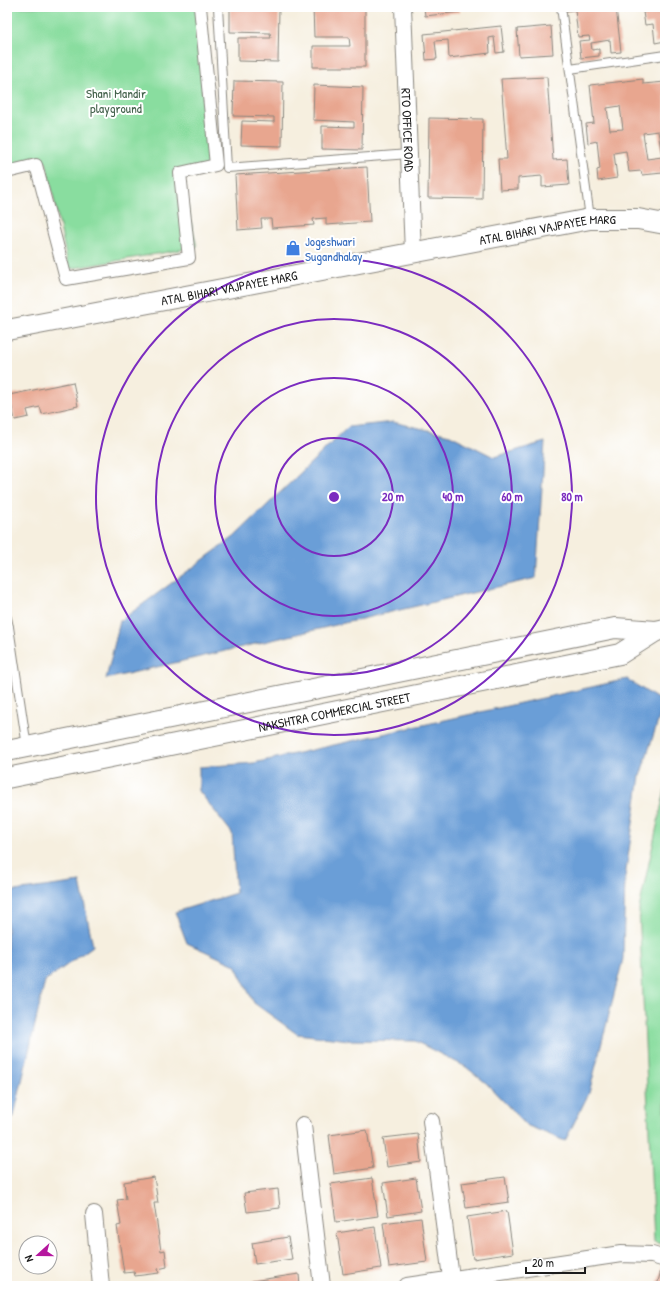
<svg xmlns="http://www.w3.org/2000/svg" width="672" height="1293" viewBox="0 0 672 1293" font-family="'Patrick Hand',sans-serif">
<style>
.green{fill:#89dd9f;stroke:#527c5e}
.water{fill:#6b9ed7;stroke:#445d7a}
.building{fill:#e8a68f;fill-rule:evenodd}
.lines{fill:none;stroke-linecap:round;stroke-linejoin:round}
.service-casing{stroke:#89867e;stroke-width:10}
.pedestrian-casing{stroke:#89867e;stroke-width:14}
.minor-casing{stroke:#89867e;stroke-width:18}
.tertiary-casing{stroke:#89867e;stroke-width:22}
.service{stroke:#fff;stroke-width:8}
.pedestrian{stroke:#fff;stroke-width:12}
.minor{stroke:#fff;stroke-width:16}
.tertiary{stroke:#fff;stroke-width:20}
.ring{fill:none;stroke:#7b2cbf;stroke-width:2}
.labels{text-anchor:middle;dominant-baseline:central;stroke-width:4;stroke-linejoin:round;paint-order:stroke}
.park-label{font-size:13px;fill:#42604a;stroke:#fff}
.street-label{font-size:13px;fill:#1c1c1c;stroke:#fff}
.shop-label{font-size:13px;fill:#366cbe;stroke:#fff;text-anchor:start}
.centre{fill:#7b2cbf;stroke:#fff;stroke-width:2}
.ring-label{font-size:12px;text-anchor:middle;font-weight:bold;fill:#7b2cbf;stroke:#fff;stroke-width:4;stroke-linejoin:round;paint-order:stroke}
</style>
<rect width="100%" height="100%" fill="#fff"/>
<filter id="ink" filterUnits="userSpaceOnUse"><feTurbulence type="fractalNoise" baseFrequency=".025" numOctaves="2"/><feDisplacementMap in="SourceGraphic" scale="8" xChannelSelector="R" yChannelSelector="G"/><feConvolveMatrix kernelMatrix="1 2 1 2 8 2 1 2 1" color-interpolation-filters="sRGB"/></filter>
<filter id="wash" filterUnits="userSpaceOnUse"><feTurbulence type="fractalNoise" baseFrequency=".012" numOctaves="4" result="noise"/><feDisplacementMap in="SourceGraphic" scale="16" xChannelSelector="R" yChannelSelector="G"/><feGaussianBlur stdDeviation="0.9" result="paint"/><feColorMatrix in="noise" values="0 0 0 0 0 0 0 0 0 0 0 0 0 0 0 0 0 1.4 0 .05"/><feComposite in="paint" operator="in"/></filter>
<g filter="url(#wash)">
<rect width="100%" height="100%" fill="#f6efdf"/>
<g class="green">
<path d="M 7,7 L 200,7 L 216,165 L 180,174 L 197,247 L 69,269 L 46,162 L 7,172 Z"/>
<path d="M 665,789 L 665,1245 L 654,1242 L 639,909 Z"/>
</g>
<g class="water">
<path d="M 393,422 L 450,435 L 494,457 L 545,442 L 536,578 L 106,679 L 120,621 L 234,537 L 348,427 Z"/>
<path d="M 627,679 L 664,703 L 640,776 L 625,877 L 623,959 L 589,1093 L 565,1141 L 526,1125 L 486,1083 L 466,1067 L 415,1041 L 349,1040 L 297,1034 L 254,1003 L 235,965 L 187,943 L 175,912 L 236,893 L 232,833 L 199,791 L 199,767 L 254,763 Z"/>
<path d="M 80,882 L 93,946 L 45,981 L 14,1116 L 7,1126 L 7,892 Z"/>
</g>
<g id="blocks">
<g class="building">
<path d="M 230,7 L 279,7 L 278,62 L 238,61 L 238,38 L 271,38 L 270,33 L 230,32 Z"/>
<path d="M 313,7 L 365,7 L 365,67 L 313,67 L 313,46 L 350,46 L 349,37 L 314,37 Z"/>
<path d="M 424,7 L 459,7 L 460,12 L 425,16 Z"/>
<path d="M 566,7 L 616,7 L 621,52 L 611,53 L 610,40 L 591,43 L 592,50 L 599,49 L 599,56 L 581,58 L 579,41 L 590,40 L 589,36 L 578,37 L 575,10 L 566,11 Z"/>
<path d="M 649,7 L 665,7 L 665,41 L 655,43 L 653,24 L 645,25 L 643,12 L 650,11 Z"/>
<path d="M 501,26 L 504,52 L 496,53 L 494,37 L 489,38 L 490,53 L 449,58 L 448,40 L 435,41 L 437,59 L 426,60 L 424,34 Z"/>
<path d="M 551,26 L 553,54 L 519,56 L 517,29 Z"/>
<path d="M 547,77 L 553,160 L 567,159 L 569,185 L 542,187 L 542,176 L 518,178 L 518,189 L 500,190 L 498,159 L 507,159 L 501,79 Z"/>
<path d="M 643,79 L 643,84 L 665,82 L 665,167 L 662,167 L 663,173 L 642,175 L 641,171 L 629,172 L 626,151 L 614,153 L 617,178 L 598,181 L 597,170 L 600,169 L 597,141 L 588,143 L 586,124 L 594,123 L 590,85 ZM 620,106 L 623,129 L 610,130 L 607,108 ZM 658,131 L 662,157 L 647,159 L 643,133 Z"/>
<path d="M 234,81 L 283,82 L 282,146 L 241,145 L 242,121 L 274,122 L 274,117 L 233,116 Z"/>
<path d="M 314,85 L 363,87 L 362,150 L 322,149 L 322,126 L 354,127 L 354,122 L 313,120 Z"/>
<path d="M 429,118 L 483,119 L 482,199 L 428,198 Z"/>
<path d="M 367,167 L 370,222 L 326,225 L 326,218 L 313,219 L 314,225 L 272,228 L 271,219 L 261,219 L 262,228 L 238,230 L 235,175 Z"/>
<path d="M 73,382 L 78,406 L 42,414 L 40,407 L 27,410 L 29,417 L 15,420 L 9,395 Z"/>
<path d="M 367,1130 L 373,1168 L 334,1174 L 329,1135 Z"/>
<path d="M 418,1134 L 421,1162 L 387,1167 L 383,1138 Z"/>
<path d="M 154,1177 L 158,1203 L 154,1203 L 161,1251 L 165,1250 L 167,1267 L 158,1269 L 159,1273 L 135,1276 L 134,1272 L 124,1273 L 117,1226 L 121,1225 L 117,1200 L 126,1199 L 124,1182 Z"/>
<path d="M 505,1177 L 509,1202 L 466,1208 L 462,1183 Z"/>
<path d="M 372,1178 L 378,1216 L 336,1222 L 331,1184 Z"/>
<path d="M 416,1178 L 421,1211 L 388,1216 L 383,1183 Z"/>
<path d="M 278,1189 L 280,1208 L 247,1212 L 244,1193 Z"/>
<path d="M 507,1211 L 513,1253 L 473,1259 L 467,1217 Z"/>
<path d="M 421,1218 L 427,1262 L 389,1267 L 383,1223 Z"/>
<path d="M 375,1227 L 381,1268 L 343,1274 L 337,1233 Z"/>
<path d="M 288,1237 L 292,1259 L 255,1264 L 252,1243 Z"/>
<path d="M 662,1266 L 665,1267 L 665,1286 L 657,1286 Z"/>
<path d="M 299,1274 L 300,1286 L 253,1286 L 252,1281 Z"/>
</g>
</g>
</g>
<g filter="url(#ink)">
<use href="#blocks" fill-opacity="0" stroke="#89867e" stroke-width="1"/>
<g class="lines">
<g class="service-casing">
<g id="service">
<path d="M 218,7 L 227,168 L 409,154"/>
<path d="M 561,7 L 590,218"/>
<path d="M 570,69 L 665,55"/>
<path d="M 7,618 L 9,627"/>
<path d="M 7,627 L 9,627 L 27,747"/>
</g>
</g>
<g class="pedestrian-casing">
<path id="pedestrian" d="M 7,172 L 36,165 L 66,279 L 189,258 L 180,173 L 216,165 L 200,7"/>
</g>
<g class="minor-casing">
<g id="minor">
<path id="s1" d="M 403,7 L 413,253"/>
<path d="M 431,1121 L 452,1286"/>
<path d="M 303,1125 L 322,1286"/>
<path d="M 94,1214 L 101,1286"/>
<path d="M 407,1286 L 621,1254 L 652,1255 L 665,1259"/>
</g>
</g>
<g class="tertiary-casing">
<g id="tertiary">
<path id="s2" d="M 7,330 L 590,219 L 638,219 L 665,224"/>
<path d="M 7,751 L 615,628 L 656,631 L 665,629"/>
<path id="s3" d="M 7,778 L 620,654 L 656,631"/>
</g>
</g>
<use href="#service" class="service"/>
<use href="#pedestrian" class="pedestrian"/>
<use href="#minor" class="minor"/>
<use href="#tertiary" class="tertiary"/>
</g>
</g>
<g class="ring">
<circle cx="334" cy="497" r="59"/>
<circle cx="334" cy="497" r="119"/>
<circle cx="334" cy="497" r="178"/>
<circle cx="334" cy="497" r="238"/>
</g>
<defs>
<g id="shop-bare" transform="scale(1.2)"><path d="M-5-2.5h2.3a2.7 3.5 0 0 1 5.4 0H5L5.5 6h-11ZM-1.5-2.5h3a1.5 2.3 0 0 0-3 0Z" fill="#3f7fe0" stroke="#fff" stroke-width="2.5" paint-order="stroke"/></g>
</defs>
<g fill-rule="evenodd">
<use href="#shop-bare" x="293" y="248"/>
</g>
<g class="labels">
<g class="park-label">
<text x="116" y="93">Shani Mandir<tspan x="116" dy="15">playground</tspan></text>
</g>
<g class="street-label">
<text stroke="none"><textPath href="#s1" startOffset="123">RTO OFFICE ROAD</textPath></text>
<text stroke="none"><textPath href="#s2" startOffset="550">ATAL BIHARI VAJPAYEE MARG</textPath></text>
<text stroke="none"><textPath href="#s2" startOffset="226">ATAL BIHARI VAJPAYEE MARG</textPath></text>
<text stroke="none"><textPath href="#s3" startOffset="334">NAKSHTRA COMMERCIAL STREET</textPath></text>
</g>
<g class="shop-label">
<text x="305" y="241">Jogeshwari<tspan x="305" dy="15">Sugandhalay</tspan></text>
</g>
</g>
<circle cx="334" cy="497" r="6" class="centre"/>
<g class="ring-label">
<text x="393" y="501">20 m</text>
<text x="453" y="501">40 m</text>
<text x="512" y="501">60 m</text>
<text x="572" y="501">80 m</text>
</g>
<rect width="672" height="1293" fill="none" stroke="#fff" stroke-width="24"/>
<g transform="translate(38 1255) rotate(249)"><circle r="19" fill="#ffffff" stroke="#a4a4a4"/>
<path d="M0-3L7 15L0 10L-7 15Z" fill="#b5179e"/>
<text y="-6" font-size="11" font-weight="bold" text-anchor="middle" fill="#1c1c1c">N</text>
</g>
<path d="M526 1267v6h59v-6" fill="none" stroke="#1c1c1c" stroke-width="2"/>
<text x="532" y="1267" font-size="12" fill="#1c1c1c" stroke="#ffffff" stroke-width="3" paint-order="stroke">20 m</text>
</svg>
